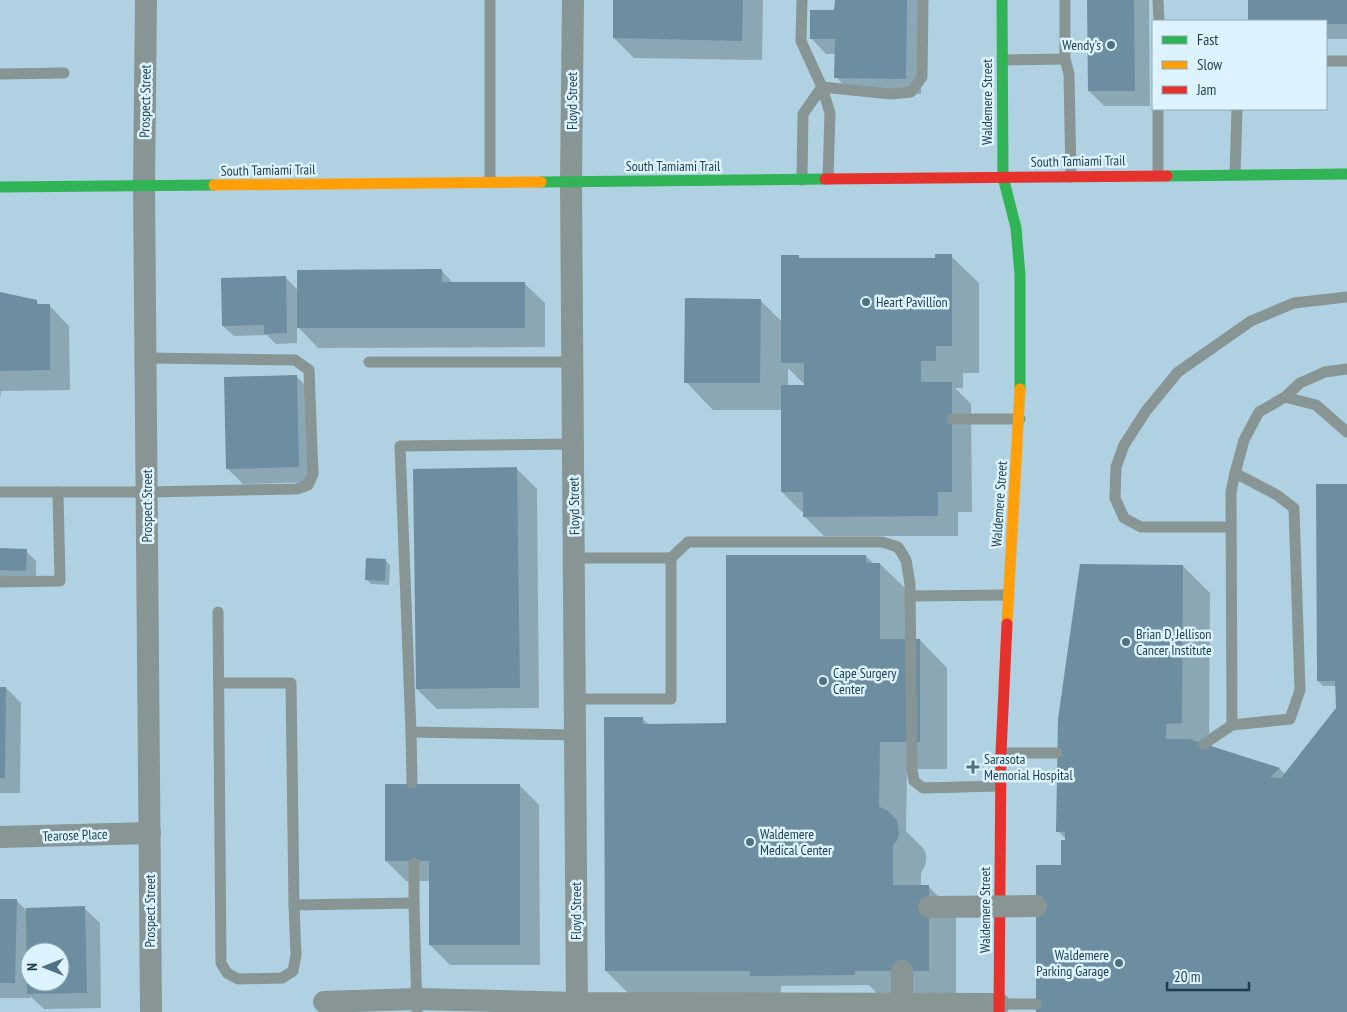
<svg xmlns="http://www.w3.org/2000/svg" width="1347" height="1012" viewBox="0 0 1347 1012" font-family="'PT Sans Narrow',sans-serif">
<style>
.shadow{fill:#0003;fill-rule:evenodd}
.building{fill:#6d8da1;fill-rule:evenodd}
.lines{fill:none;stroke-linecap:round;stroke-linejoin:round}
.lane{stroke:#879694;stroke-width:11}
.street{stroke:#879694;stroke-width:22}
.fast{stroke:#30b455;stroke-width:11}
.slow{stroke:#ff9f0a;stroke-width:11}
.jam{stroke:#e5322d;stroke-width:11}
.street-bridge{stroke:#879694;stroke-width:22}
.poi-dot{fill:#507181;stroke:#ddf3ff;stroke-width:2}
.labels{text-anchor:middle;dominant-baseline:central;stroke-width:5;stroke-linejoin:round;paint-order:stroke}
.poi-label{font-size:14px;fill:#1c3e4d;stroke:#ddf3ff;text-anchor:start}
.street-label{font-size:14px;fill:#1c3e4d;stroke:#ddf3ff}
</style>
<rect width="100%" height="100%" fill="#b0d1e1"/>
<g class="shadow">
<path d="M 615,0 L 763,0 L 762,60 L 634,58 L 614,38 Z"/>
<path d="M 836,0 L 922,0 L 921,94 L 851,93 L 836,77 L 836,54 L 826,54 L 811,38 L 836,12 Z"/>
<path d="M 1088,0 L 1149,0 L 1150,106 L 1104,106 L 1089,91 Z"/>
<path d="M 1249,0 L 1347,0 L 1347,39 L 1326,39 L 1326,21 L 1249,21 Z"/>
<path d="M 798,256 L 801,259 L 936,259 L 951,256 L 979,283 L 979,373 L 963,373 L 963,388 L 955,388 L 971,404 L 972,512 L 958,512 L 958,536 L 824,536 L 804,516 L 804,512 L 802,512 L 782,492 L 782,410 L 713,410 L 686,382 L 760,300 L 782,322 ZM 788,368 L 806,386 L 788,386 Z"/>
<path d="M 441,270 L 454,284 L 524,283 L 545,303 L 545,347 L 318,348 L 297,326 L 297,343 L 276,344 L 267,335 L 234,336 L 223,326 L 285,277 L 298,290 Z"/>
<path d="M 0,293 L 36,302 L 40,305 L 49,305 L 69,326 L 70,390 L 1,391 L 0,399 Z"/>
<path d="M 297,377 L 312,392 L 314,482 L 243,484 L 227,468 Z"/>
<path d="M 517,469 L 537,489 L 539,708 L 437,709 L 417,689 Z"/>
<path d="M 1347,485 L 1347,1012 L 1038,1012 L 1068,841 L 1058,831 L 1183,566 L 1210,593 L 1209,747 L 1280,769 L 1285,774 L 1337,708 L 1337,686 L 1323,686 L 1318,681 Z"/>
<path d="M 0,549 L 26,551 L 36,561 L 36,581 L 0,579 Z"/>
<path d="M 866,556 L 874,564 L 880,564 L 908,591 L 908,640 L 920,640 L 947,668 L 947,769 L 907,769 L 906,831 L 923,848 L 926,854 L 926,862 L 924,868 L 921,873 L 921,886 L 928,886 L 956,914 L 956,998 L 881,998 L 869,985 L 781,986 L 781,999 L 634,999 L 606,971 L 642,718 L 649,725 L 727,725 Z"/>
<path d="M 385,560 L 390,565 L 389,585 L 371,584 L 366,579 Z"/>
<path d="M 0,688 L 6,688 L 21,703 L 20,793 L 0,793 Z"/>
<path d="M 519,785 L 539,805 L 540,965 L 450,965 L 430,945 L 430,881 L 406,881 L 386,861 Z"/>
<path d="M 0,900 L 16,900 L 27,911 L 84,908 L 100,923 L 101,1008 L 44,1009 L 30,996 L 30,998 L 0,998 ZM 30,952 L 60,952 L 60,982 L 30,982 Z"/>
</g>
<g class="building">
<path d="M 613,0 L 743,0 L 742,41 L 613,38 Z"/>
<path d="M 835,0 L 907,0 L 906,79 L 834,78 L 835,39 L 810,39 L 810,10 L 834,10 Z"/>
<path d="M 1087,0 L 1134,0 L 1135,91 L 1088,91 Z"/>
<path d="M 1248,0 L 1347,0 L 1347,24 L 1326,24 L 1326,21 L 1248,21 Z"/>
<path d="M 935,254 L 952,254 L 952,346 L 936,346 L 936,361 L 921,361 L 921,382 L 952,382 L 952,492 L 938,492 L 938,516 L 803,517 L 803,492 L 781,492 L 781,385 L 804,385 L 804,363 L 781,363 L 781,255 L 799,255 L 799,258 L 935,258 Z"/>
<path d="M 442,269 L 442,282 L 525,282 L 525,328 L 297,328 L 297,270 Z"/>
<path d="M 286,276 L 287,333 L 264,334 L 264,325 L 222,326 L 221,278 Z"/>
<path d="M 0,292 L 37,300 L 37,304 L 50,304 L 50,370 L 0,371 Z"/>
<path d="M 685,298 L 761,299 L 760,383 L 684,383 Z"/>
<path d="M 297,375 L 299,467 L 226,469 L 224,377 Z"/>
<path d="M 517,467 L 520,688 L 416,689 L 413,469 Z"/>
<path d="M 1316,484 L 1347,484 L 1347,1012 L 1036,1012 L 1036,865 L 1061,865 L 1061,840 L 1065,840 L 1065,832 L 1056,832 L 1058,719 L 1080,564 L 1183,565 L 1182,723 L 1166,724 L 1166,739 L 1189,739 L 1280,768 L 1270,777 L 1281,778 L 1336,708 L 1335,681 L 1317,681 Z"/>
<path d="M 0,548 L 27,549 L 26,571 L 0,570 Z"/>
<path d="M 726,555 L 866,555 L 866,563 L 880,563 L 880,639 L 920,639 L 920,742 L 880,742 L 879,807 L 888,811 L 896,819 L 898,825 L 899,834 L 897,840 L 893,845 L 893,885 L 929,885 L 929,971 L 855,971 L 855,975 L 750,976 L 750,971 L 605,971 L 604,717 L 643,717 L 643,724 L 726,723 Z"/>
<path d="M 366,558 L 386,559 L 385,581 L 365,580 Z"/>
<path d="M 0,687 L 6,687 L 5,778 L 0,778 Z"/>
<path d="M 385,784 L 520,784 L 520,945 L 429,945 L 429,861 L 385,861 Z"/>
<path d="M 0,899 L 17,899 L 15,983 L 0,983 Z"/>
<path d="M 85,906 L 87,993 L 27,994 L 26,908 ZM 30,952 L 60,952 L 60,982 L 30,982 Z"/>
</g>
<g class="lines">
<g class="lane">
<path d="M 490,0 L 490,182"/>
<path d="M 1065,0 L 1065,59 L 1069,74 L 1071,177"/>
<path d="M 1158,0 L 1159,21"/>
<path d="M 1002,60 L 1065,59"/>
<path d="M 1326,61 L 1347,61"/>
<path d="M 0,74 L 64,73"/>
<path d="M 1158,175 L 1158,109"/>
<path d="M 1235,175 L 1237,109"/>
<path d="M 828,179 L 830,113 L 822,87 L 891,94 L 911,92 L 922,77 L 923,0"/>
<path d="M 802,180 L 803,114 L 822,87 L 801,41 L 802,0"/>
<path d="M 369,362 L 573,362"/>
<path d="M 1285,397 L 1316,405 L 1347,432"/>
<path d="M 952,419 L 1020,419"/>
<path d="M 573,444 L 400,446 L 411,732 L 575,735"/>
<path d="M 0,492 L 147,492 L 297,489 L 308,485 L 313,474 L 309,370 L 295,360 L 146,358"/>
<path d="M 1230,527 L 1141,527 L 1124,518 L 1115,498 L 1116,467 L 1124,445 L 1146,411 L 1178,372 L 1251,321 L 1294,303 L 1347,297"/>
<path d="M 574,558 L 671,558 L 671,699 L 575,699"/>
<path d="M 671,558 L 688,542 L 882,542 L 898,547 L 906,560 L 910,584 L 912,769 L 914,781 L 923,788 L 1000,786"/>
<path d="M 0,582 L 60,581 L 58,492"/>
<path d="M 910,596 L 1009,595"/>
<path d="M 218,612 L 221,963 L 227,973 L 238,979 L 282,978 L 293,971 L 296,955 L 294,905 L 414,903 L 417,1012"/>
<path d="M 219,683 L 291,683 L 294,905"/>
<path d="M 1232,725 L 1231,492 L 1235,473 L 1244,440 L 1259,412 L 1285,397 L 1300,383 L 1325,372 L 1347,369"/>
<path d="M 411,732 L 412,783"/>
<path d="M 1204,744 L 1232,725 L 1290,719 L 1300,690 L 1294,508 L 1277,495 L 1235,473"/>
<path d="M 1001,753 L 1057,753"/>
<path d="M 414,863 L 414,903"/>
<path d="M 999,1004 L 1036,1004"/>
</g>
<g class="street">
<path d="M 146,0 L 144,186 L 151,1012"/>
<path d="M 573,0 L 571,181 L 577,1012"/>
<path d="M 0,837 L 150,833"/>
<path d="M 324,1002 L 417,999 L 577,1003 L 999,1004"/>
</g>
<g class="fast">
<path d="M 1002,0 L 1003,177 L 1016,228 L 1020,275 L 1020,389"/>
<path d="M 1167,176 L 1347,174"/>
<path d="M 541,182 L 825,179"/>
<path d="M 0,187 L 214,185"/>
</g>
<g class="slow">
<path d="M 214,185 L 541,182"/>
<path d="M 1007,624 L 1020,389"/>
</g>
<g class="jam">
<path d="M 825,179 L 1167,176"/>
<path d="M 999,1012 L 1001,753 L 1007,624"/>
</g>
<g class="street-bridge">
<path d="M 929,907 L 1036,906"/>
<path d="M 902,971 L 902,1012"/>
</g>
</g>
<g class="poi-dot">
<circle cx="1111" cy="45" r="5"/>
<circle cx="866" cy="302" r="5"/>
<circle cx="1126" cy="642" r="5"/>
<circle cx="823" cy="681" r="5"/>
<path d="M970.5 759.5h5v5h5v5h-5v5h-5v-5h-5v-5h5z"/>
<circle cx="750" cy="842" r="5"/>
<circle cx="1119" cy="963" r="5"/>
</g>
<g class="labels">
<g class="poi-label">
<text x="1101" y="45" text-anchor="end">Wendy's</text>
<text x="876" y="302">Heart Pavillion</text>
<text x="1136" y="634">Brian D, Jellison<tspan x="1136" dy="16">Cancer Institute</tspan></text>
<text x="833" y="673">Cape Surgery<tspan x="833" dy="16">Center</tspan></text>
<text x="984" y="759">Sarasota<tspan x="984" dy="16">Memorial Hospital</tspan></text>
<text x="760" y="834">Waldemere<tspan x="760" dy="16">Medical Center</tspan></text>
<text x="1109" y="955" text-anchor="end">Waldemere<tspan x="1109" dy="16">Parking Garage</tspan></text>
</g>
<g class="street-label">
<text transform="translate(145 101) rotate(-89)">Prospect Street</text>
<text transform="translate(572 101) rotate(-90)">Floyd Street</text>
<text transform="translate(987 102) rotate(-90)">Waldemere Street</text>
<text transform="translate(1078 161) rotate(-1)">South Tamiami Trail</text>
<text x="673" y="166">South Tamiami Trail</text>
<text transform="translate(268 170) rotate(-1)">South Tamiami Trail</text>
<text transform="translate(999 504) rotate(-86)">Waldemere Street</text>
<text transform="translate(147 506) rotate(-90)">Prospect Street</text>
<text transform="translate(574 506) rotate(-91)">Floyd Street</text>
<text transform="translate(75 835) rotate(-2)">Tearose Place</text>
<text transform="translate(985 910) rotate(-90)">Waldemere Street</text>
<text transform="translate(150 911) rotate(-90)">Prospect Street</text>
<text transform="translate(576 911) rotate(-90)">Floyd Street</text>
</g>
</g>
<rect x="1152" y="20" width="175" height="90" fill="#ddf3ff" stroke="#90abb8"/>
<rect x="1162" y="36" width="25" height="8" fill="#30b455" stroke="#90abb8"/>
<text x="1197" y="45" font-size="15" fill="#1c3e4d">Fast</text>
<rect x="1162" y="61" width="25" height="8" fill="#ff9f0a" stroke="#90abb8"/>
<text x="1197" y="70" font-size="15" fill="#1c3e4d">Slow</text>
<rect x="1162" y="86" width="25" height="8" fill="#e5322d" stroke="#90abb8"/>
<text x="1197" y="95" font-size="15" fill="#1c3e4d">Jam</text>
<g transform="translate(45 967) rotate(270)"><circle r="24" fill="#ddf3ff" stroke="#90abb8"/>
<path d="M0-4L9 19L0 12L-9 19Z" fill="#507181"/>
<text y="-8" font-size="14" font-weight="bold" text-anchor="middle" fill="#1c3e4d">N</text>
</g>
<path d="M1167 982v8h82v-8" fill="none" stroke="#1c3e4d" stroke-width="2.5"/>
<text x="1174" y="982" font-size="15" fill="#1c3e4d" stroke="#ddf3ff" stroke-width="4" paint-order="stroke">20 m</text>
</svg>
